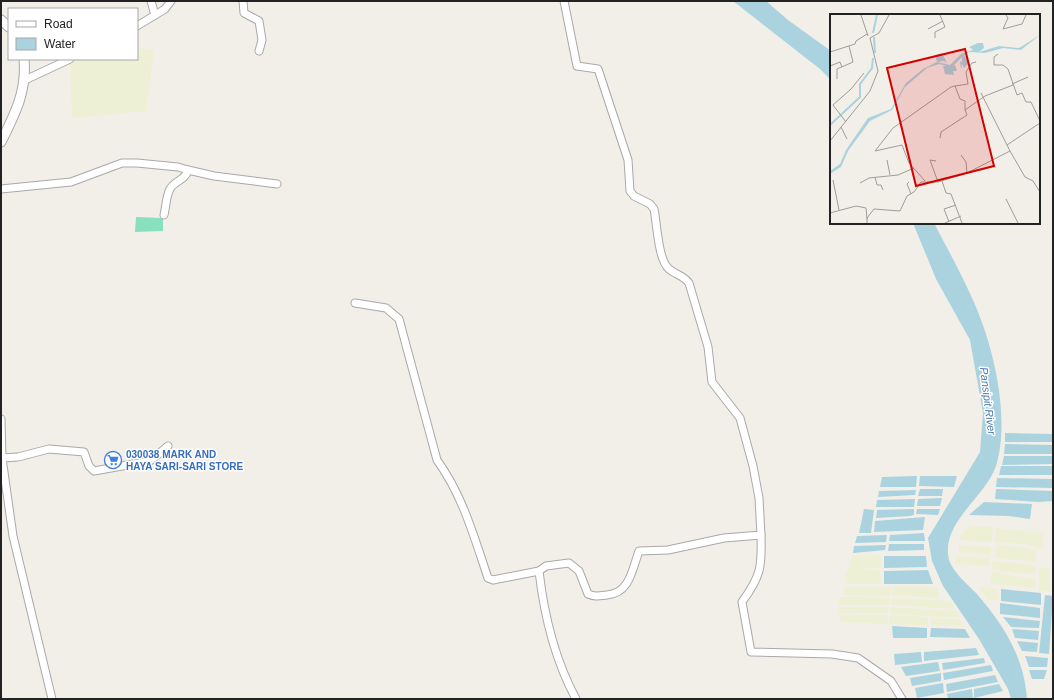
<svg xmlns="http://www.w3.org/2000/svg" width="1054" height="700" viewBox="0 0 1054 700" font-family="Helvetica,sans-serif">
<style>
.farmland{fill:#eef0d5}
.pitch{fill:#88e0be}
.water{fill:#aad3df}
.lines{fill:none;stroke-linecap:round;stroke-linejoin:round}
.minor-casing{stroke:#a9a9a9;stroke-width:9}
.tertiary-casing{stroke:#a9a9a9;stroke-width:11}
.minor{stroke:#fff;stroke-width:7}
.tertiary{stroke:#fff;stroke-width:9}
.labels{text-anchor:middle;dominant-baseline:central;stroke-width:3;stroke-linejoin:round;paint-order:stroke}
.shop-label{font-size:10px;font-weight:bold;fill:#366cbe;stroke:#fff;text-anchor:start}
.water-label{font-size:11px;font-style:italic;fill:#4a7aab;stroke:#fff}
.inset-river{fill:none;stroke:#aad3df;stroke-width:2}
.inset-road{fill:none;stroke:#9f9d99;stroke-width:1}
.view{fill:#d40000;fill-opacity:0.15;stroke:#d40000;stroke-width:2}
.inset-edge{fill:none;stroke:#222;stroke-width:2}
</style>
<rect width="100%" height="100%" fill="#f2efe9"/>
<g class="farmland">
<path d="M 137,48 L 154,50 L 146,111 L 72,118 L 70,64 L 83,59 L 137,59 Z"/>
<path d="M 972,526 L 993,527 L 992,542 L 958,540 L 963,531 Z"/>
<path d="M 995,528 L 1043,533 L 1044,549 L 1024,544 L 995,542 Z"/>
<path d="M 959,545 L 991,547 L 991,555 L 959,553 Z"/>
<path d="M 996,545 L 1022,547 L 1036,551 L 1037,562 L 995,558 Z"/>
<path d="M 881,555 L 881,567 L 854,570 L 880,570 L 881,584 L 845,584 L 846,571 L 848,571 L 852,556 Z"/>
<path d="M 956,556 L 990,558 L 989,566 L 955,564 Z"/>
<path d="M 992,561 L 1036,565 L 1036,575 L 993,570 Z"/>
<path d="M 1039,567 L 1048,568 L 1051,591 L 1039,591 Z"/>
<path d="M 992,572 L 1035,579 L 1036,588 L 990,584 Z"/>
<path d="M 893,586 L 937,587 L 939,598 L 892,595 Z"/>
<path d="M 978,586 L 998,589 L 998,600 L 987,600 Z"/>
<path d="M 844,587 L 891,587 L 890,596 L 842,595 Z"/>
<path d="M 840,597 L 890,598 L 889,605 L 838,605 Z"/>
<path d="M 892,598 L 950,601 L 955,609 L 891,605 Z"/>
<path d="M 839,607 L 889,607 L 888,613 L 837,614 Z"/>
<path d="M 891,607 L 956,611 L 960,618 L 890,614 Z"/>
<path d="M 839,615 L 888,615 L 887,624 L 841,622 Z"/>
<path d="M 890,615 L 928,617 L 928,626 L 889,624 Z"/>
<path d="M 931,618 L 961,619 L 964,627 L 931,625 Z"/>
</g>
<path class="pitch" d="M 136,217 L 163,218 L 163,231 L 135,232 Z"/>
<g class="water">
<path d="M 733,1 L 766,1 L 788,20 L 831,51 L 831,80 L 820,69 Z"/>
<path d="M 913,223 L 934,223 C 947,248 961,273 972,298 C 993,343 1011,418 996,466 C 985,498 940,523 949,560 C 953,572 967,584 976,593 C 1003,624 1024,656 1027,699 L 1011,699 L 1008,689 L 979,639 L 943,586 L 932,561 L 928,538 L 980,452 L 983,413 L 970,340 L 936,279 Z"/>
<path d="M 1005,433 L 1053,434 L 1053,442 L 1005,442 Z"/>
<path d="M 1005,444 L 1053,445 L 1053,454 L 1004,454 Z"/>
<path d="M 1004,456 L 1053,456 L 1053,464 L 1002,465 Z"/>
<path d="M 1001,466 L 1053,466 L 1053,475 L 999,475 Z"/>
<path d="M 917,476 L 916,487 L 880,487 L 882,477 Z"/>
<path d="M 920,476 L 957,476 L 954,487 L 919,486 Z"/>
<path d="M 997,478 L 1053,479 L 1053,488 L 996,487 Z"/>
<path d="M 920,489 L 943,489 L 942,496 L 918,496 Z"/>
<path d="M 996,489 L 1053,491 L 1053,501 L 1038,502 L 995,499 Z"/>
<path d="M 916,490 L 915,495 L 878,497 L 879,491 Z"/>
<path d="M 942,498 L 940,506 L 917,506 L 918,499 Z"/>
<path d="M 915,499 L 914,507 L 876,507 L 877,500 Z"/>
<path d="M 984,502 L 1032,504 L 1030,519 L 1009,516 L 969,515 Z"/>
<path d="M 864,509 L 874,510 L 871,533 L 859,533 Z"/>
<path d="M 914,509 L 914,515 L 910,516 L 876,518 L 877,510 Z"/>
<path d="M 917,509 L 940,509 L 938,515 L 916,514 Z"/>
<path d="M 925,517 L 923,530 L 874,532 L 875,521 Z"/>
<path d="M 924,533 L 925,541 L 889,541 L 890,535 Z"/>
<path d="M 887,535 L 886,542 L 855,543 L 857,536 Z"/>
<path d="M 889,544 L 924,544 L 924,550 L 888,551 Z"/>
<path d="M 886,545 L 885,550 L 853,553 L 854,546 Z"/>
<path d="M 884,556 L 926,556 L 927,567 L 884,568 Z"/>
<path d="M 928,570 L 933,584 L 884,584 L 884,571 Z"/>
<path d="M 1001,589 L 1041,593 L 1041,605 L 1001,601 Z"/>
<path d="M 1045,595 L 1053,596 L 1049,654 L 1039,653 Z"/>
<path d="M 1000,603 L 1040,608 L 1040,618 L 1000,614 Z"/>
<path d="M 1003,617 L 1040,621 L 1039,628 L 1011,627 Z"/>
<path d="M 892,626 L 927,628 L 927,638 L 893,638 Z"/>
<path d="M 931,628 L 965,629 L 970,638 L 930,637 Z"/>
<path d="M 1012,629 L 1039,631 L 1038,640 L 1015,638 Z"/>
<path d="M 1017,641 L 1038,643 L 1037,652 L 1022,651 Z"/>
<path d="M 976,648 L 979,655 L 924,661 L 924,652 Z"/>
<path d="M 921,652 L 922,662 L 895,665 L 894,654 Z"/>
<path d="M 1025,656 L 1048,658 L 1047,667 L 1029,667 Z"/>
<path d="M 984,658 L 985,663 L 943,670 L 942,663 Z"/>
<path d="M 938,662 L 940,671 L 906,676 L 901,667 Z"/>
<path d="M 991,665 L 993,671 L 944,680 L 943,673 Z"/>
<path d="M 1029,670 L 1047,670 L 1044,679 L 1032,679 Z"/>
<path d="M 941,673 L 941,681 L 912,686 L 910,678 Z"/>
<path d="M 995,675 L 998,682 L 947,692 L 946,684 Z"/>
<path d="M 943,683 L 944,693 L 917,698 L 915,688 Z"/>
<path d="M 999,684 L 1003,691 L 974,698 L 974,689 Z"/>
<path d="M 972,689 L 973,698 L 948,699 L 947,694 Z"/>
</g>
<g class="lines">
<g class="minor-casing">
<g id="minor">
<path d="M 151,1 L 155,15"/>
<path d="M 243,1 L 244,13 L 259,21 L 262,40 L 259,51"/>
<path d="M 564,1 L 577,66 L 598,69 L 628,160 L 630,191 L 634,196 L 650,204 L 654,209 C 657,223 658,260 669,269 C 676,275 683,275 689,283 L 708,347 L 712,382 L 740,418 L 753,466 L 759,498 L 761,535 L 724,538 L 668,550 L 639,551 C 632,570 630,593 607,595 C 599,596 595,597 588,594 L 579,571 L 569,563 L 546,566 L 539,571 C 544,615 555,660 576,699"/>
<path d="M 137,26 L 165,9 L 171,1"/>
<path d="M 25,80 L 70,59"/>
<path d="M 188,170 L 214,176 L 277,184"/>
<path d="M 1,189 L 71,182 L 122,163 L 137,163 L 178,167 L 188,170 C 185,181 175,180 170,189 C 166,196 166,207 164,215"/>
<path d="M 355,303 L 386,308 L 399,319 L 437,460 C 463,496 474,537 488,578 L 493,580 L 539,571"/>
<path d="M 1,419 L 2,458 L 18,457 L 49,449 L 84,452 L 89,466 L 94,471 L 150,461 L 168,446"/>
<path d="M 2,458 L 13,536 L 52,699"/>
<path d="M 761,535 C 762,567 761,576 742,602 L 751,652 L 832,654 L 858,658 L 891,681 L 902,699"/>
</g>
</g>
<g class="tertiary-casing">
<g id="tertiary">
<path d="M 1,20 L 9,27"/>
<path d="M 1,142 C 15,114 27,91 24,59"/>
</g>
</g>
<use href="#minor" class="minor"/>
<use href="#tertiary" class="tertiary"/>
</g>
<defs>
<g id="supermarket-ring" transform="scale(0.9)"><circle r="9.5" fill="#fff" stroke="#3f7fe0" stroke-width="1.5"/><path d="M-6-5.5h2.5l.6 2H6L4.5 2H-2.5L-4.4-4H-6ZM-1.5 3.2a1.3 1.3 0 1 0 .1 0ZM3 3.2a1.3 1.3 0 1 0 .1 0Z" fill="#3f7fe0"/></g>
</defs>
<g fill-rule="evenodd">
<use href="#supermarket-ring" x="113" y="460"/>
</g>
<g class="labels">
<g class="shop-label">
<text x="126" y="454">030038 MARK AND<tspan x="126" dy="12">HAYA SARI-SARI STORE</tspan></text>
</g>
<g class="water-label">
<text transform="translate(988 401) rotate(83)">Pansipit River</text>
</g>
</g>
<g transform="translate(830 14)">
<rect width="210" height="210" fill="#f2efe9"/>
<path d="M 210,21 L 191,36 L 173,34 L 155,39 L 139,38 L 134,41 L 139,49 L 134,54 L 132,50 L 131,55 L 130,47 L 132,48 L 132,43 L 123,52 L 125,51 L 127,57 L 123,57 L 124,61 L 115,60 L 113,52 L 117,52 L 109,50 L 97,54 L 75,73 L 62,96 L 40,107 L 18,137 L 11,153 L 0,160 L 0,157 L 10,150 L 16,136 L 38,104 L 61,95 L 76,69 L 93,55 L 107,48 L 105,41 L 112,39 L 117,49 L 114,47 L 107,48 L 120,51 L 131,40 L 143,36 L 139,33 L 148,29 L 153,29 L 154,34 L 149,38 L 169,32 L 189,34 Z" fill="#aad3df"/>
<path class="inset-river" d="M 43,19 L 47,1M 44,23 L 45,39M 0,111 L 30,83 L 30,70 L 42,54 L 43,44"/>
<path class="inset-road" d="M 31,1 L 38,22M 176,1 L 178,4 L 173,15 L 192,10 L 196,1M 98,15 L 113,7M 105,24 L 105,18 L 115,13 L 110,1M 0,38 L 25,30 L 26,27 L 37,20M 168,40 L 164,43 L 164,51 L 173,51 L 178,55 L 187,81 L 192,79 L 196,88 L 201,88 L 210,107M 0,52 L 10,48 L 12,53M 7,65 L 7,55 L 23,48 L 19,32M 182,70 L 198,63M 125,72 L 138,70 L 136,58 L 142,49 L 146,48M 151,79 L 180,137 L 195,163 L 203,167 L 210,178M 16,108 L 3,91 L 21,75 L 34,59M 11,113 L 17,125M 110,124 L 111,118 L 137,101 L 135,96M 0,127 L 40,77 L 48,57 L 40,24 L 49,19 L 59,1M 177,131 L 210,109M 57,146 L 60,161M 106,147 L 100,146 L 108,168M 137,159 L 180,137M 45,163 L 47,171 L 51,171 L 53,176M 3,166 L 9,196M 95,167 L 79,149 L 72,131 L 45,137 L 63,114 L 121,73 L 125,72 L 130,85 L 135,87 L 135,96 L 155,82 L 183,71M 112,167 L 116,179 L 121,180 L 132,209M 79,168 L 77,170 L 81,180M 30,169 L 39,164 L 68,161 L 84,154M 176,185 L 188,209M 0,199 L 26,192 L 36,194 L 37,205M 119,208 L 114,195 L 126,191M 37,209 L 37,204 L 44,195 L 70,197 L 77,182 L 84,178 L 91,168 L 108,168 L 137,159 L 136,148 L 131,141M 115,209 L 131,202"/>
<path class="view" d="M 135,35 L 164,152 L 86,172 L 57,54 Z"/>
<rect width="210" height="210" class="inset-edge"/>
</g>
<rect width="1054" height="700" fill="none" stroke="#222222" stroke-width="4"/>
<rect x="8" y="8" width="130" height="52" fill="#ffffff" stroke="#a7a7a7"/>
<rect x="16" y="21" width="20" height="6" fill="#ffffff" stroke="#a7a7a7"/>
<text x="44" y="28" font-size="12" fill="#222222">Road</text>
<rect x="16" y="38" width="20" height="12" fill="#aad3df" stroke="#a7a7a7"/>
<text x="44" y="48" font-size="12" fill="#222222">Water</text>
</svg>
